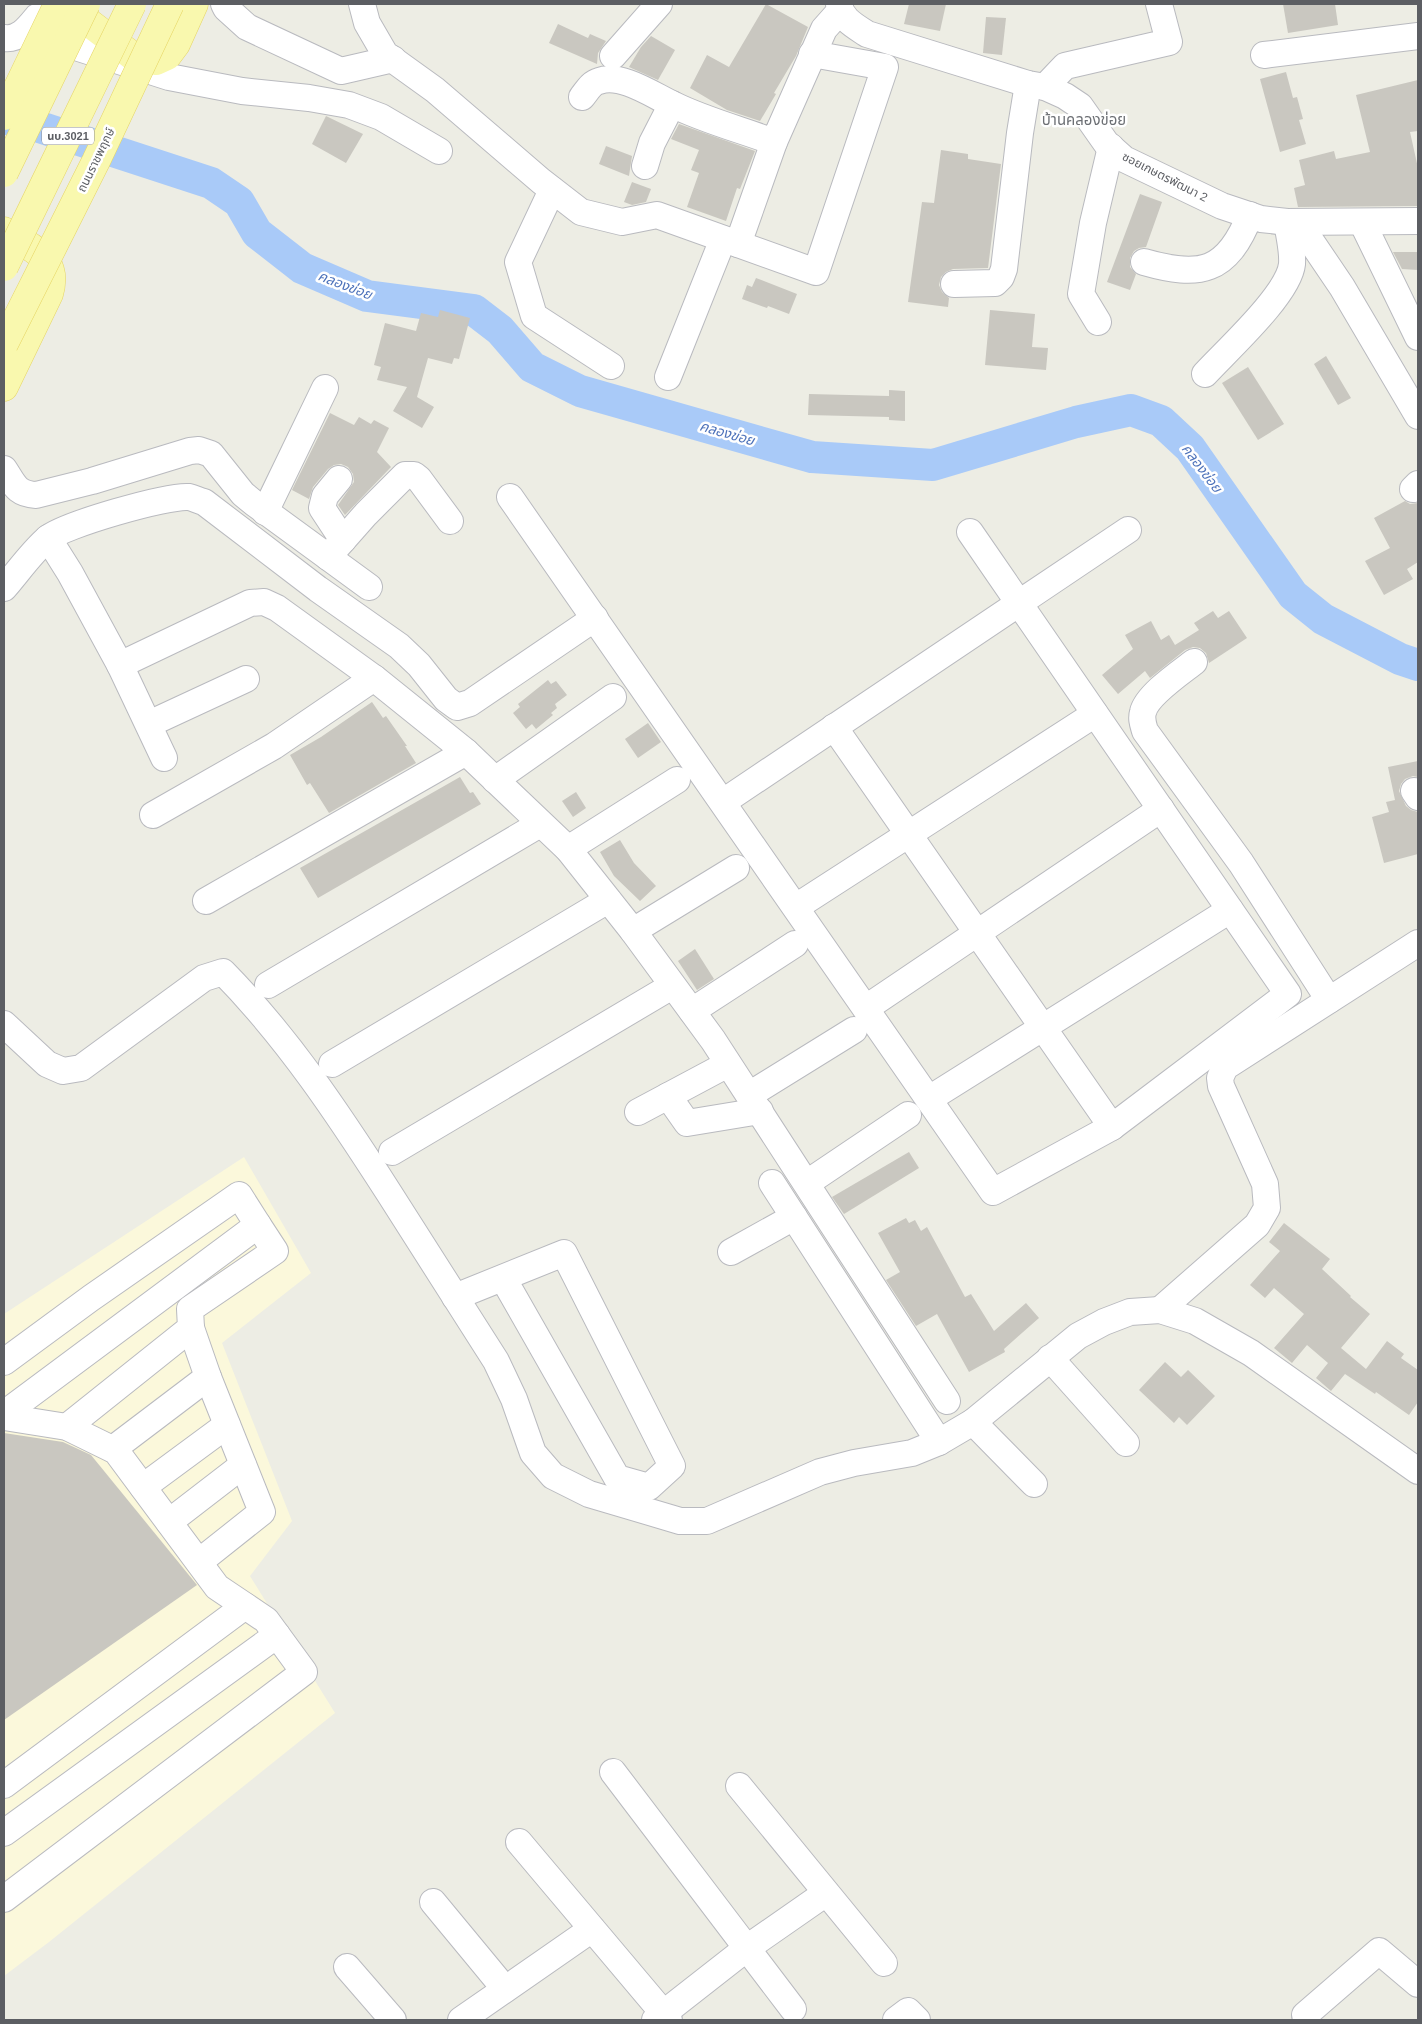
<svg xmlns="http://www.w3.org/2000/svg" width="1422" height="2024" viewBox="0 0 1422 2024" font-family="Arial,'Noto Sans Thai',sans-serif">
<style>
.commercial{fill:#fbf8db}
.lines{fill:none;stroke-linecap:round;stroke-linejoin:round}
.river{stroke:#a9caf8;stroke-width:32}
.building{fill:#c9c7c0}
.minor-casing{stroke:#b9babf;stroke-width:28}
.major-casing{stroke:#e6d564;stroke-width:29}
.minor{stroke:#fff;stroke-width:26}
.major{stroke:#f9f8ae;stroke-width:28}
.major-bridge-casing{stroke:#e6d564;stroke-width:29;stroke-linecap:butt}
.major-bridge{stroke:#f9f8ae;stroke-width:28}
.labels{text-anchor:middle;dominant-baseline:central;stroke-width:5;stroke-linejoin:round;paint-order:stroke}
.shield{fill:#fff;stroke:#8d8e92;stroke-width:1}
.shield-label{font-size:11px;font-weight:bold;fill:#5c5e63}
.street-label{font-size:12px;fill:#5c5e63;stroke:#fff}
.water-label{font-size:14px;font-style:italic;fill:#4d72ba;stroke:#fff}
.quarter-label{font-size:15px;fill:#6d7075;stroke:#fff}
</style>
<rect width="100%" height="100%" fill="#edede4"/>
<path class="commercial" d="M 244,1157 L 311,1273 L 222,1343 L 292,1521 L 250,1576 L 335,1713 L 49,1942 L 4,1976 L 4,1314 Z"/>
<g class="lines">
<path class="river" d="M 4,119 L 12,118 L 211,183 L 239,202 L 257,233 L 302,268 L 367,296 L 474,310 L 500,330 L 532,367 L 580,391 L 812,457 L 933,465 L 1076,422 L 1131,410 L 1161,421 L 1190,448 L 1293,595 L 1323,619 L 1400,659 L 1418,665"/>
</g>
<g class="building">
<path d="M 766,4 L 808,27 L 796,56 L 774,93 L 776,94 L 760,121 L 727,110 L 690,88 L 707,55 L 729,67 Z"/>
<path d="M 909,4 L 946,4 L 940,31 L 904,24 Z"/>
<path d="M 1283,4 L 1335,4 L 1338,25 L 1288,33 Z"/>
<path d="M 986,17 L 1006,18 L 1002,55 L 983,53 Z"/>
<path d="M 558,24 L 588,38 L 590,34 L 606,41 L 598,53 L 597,64 L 549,43 Z"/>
<path d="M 651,36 L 675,50 L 658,80 L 629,67 L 641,47 Z"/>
<path d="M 1286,72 L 1293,98 L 1297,97 L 1303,119 L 1299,120 L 1306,144 L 1280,152 L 1260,79 Z"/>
<path d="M 1418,80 L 1418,131 L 1410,132 L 1418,168 L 1418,206 L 1298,207 L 1294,188 L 1305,185 L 1299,160 L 1334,151 L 1336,159 L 1370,152 L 1356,95 Z"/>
<path d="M 326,116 L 363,134 L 346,163 L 312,144 Z"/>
<path d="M 679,124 L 755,151 L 740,189 L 737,188 L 726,221 L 687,207 L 699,173 L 691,170 L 699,150 L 671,139 Z"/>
<path d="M 606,146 L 632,156 L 629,176 L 599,164 Z"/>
<path d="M 941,150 L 968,154 L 968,159 L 1001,164 L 988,268 L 953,269 L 946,272 L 941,277 L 939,285 L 942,292 L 949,298 L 948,307 L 908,302 L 922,202 L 934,203 Z"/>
<path d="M 632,182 L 651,189 L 646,202 L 632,205 L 624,202 Z"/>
<path d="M 1140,194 L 1162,202 L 1146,247 L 1139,248 L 1134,251 L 1130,258 L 1130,267 L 1136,274 L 1130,290 L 1107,282 Z"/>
<path d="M 1393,252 L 1418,252 L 1418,270 L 1402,269 Z"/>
<path d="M 756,278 L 797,294 L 789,314 L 768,306 L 767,308 L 742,299 L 747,285 L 752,287 Z"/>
<path d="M 440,310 L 470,318 L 459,359 L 454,358 L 452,364 L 428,358 L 417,397 L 434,407 L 422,428 L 393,411 L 407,387 L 377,380 L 381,367 L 374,365 L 385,323 L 416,331 L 421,313 L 438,317 Z"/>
<path d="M 990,310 L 1035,314 L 1032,347 L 1048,348 L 1046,370 L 985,365 Z"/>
<path d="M 1326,356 L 1351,398 L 1338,405 L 1314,364 Z"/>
<path d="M 1248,367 L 1284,424 L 1258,440 L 1222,383 Z"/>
<path d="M 889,390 L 905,391 L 905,421 L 889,420 L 889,417 L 808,415 L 809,394 L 889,396 Z"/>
<path d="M 330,413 L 354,425 L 359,417 L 371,424 L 374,420 L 389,428 L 377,452 L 391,467 L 345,515 L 338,505 L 354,482 L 353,474 L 348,467 L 341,464 L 334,465 L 328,469 L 313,487 L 309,499 L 292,490 Z"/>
<path d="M 1405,501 L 1410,504 L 1418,503 L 1418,562 L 1407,569 L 1413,579 L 1384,595 L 1365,561 L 1390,548 L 1374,518 Z"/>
<path d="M 1213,611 L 1218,618 L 1229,611 L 1247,638 L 1209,663 L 1206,653 L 1200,648 L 1193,647 L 1185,650 L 1150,678 L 1145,671 L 1118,694 L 1102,675 L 1133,649 L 1125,635 L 1151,621 L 1161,640 L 1169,635 L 1175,645 L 1199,630 L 1194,623 Z"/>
<path d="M 548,680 L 551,684 L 556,681 L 567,695 L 555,704 L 557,708 L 551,713 L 553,715 L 536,729 L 532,724 L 526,729 L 513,713 L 520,707 L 518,704 Z"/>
<path d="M 372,702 L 383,718 L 386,716 L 407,746 L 405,746 L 416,763 L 329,813 L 310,783 L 307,785 L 290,755 L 321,737 Z"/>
<path d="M 648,723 L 661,742 L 638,758 L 625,739 Z"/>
<path d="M 1418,761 L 1418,777 L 1413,776 L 1405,779 L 1401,784 L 1399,791 L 1406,806 L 1411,810 L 1418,812 L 1418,854 L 1384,863 L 1372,817 L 1389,812 L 1386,802 L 1395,800 L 1388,767 Z"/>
<path d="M 460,777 L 470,793 L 473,792 L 481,804 L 318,898 L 300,868 Z"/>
<path d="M 576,792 L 586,808 L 573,817 L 562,801 Z"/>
<path d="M 620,840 L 634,863 L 656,886 L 640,901 L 614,876 L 600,852 Z"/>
<path d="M 695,949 L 714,979 L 697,990 L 678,961 Z"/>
<path d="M 909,1152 L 919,1168 L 844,1214 L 832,1197 Z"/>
<path d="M 906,1218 L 909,1223 L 915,1220 L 921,1231 L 927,1227 L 965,1297 L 971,1294 L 994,1331 L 1026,1303 L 1039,1318 L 1004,1349 L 1005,1352 L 969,1372 L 937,1314 L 916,1326 L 886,1280 L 900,1272 L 878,1233 Z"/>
<path d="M 1284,1223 L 1330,1259 L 1322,1269 L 1351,1296 L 1350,1297 L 1370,1314 L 1341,1348 L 1366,1369 L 1387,1341 L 1404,1354 L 1401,1358 L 1418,1370 L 1418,1402 L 1409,1415 L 1376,1392 L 1375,1394 L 1345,1374 L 1331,1391 L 1316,1378 L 1328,1363 L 1307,1345 L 1292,1363 L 1274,1348 L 1304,1314 L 1274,1288 L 1265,1298 L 1250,1285 L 1280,1251 L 1269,1242 Z"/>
<path d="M 1165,1362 L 1181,1377 L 1188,1370 L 1215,1396 L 1187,1425 L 1179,1417 L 1174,1423 L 1139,1390 Z"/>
<path d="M 4,1433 L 63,1442 L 91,1455 L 197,1585 L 4,1720 Z"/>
</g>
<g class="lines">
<g class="minor-casing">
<g id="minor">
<path d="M 224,4 L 226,8 L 247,27 L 341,71 L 393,59"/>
<path d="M 362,4 L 367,23 L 385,54 L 435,90 L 541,181 L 581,212 L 622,222 L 657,215 L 816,272 L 885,67 L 812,54"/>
<path d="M 839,4 C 841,19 855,26 867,34 L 1028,84 L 1045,87 L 1065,96 L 1080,106 L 1106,143 L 1124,159 L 1222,206 L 1261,219 L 1287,222 L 1418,221"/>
<path d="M 26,31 L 169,77 L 242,91 L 309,98 L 349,105 L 381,117 L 439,151"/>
<path d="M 4,38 C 19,40 28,28 37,17"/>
<path d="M 1264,55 L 1418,36"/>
<path d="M 613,56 L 659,4"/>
<path d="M 1045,87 L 1065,66 L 1169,42 L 1159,4"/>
<path d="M 582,97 C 587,91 591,83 599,81 C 622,73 654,96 674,105 C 704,120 742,130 774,142 L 824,29 L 840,11"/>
<path d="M 645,166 L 652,143 L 672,104"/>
<path d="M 552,190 L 518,262 L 534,316 L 611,366"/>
<path d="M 1298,222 L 1342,287 L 1418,416"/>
<path d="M 1362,222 L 1418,337"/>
<path d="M 738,244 L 774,142"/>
<path d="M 1144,262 C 1200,278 1227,273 1250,215"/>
<path d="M 954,284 L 995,283 L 1001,277 L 1004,269 L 1020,133 L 1028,84"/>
<path d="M 1098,322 L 1081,294 L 1093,223 L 1111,147"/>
<path d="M 1205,374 C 1227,350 1289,294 1292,264 C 1293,250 1289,236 1287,222"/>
<path d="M 668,377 L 723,239"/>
<path d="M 4,469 C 14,484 16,494 36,495 L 92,481 L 190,451 L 199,450 L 211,454 L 243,494 L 254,503 L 369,587"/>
<path d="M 339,479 L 325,496 L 322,508 L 343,540"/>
<path d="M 1413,489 L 1418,484"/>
<path d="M 510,497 L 993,1192 L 1112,1127 L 1288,994 L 970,532"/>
<path d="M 265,512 L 325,388"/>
<path d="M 48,538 L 70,573 L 120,665 L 250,603 L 264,602 L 277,608 L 374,678 L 466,752 L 568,849 L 633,931 L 713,1040 L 947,1401"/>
<path d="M 328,557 L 366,514 L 405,475 L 414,475 L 419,479 L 450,521"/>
<path d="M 4,588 C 18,572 31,553 47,539 C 63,525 168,495 189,497 C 194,498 199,501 204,502 L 318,589 L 399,646 L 419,665 L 446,699 L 457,707 L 470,703 L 595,618"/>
<path d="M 1194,662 C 1180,673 1147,695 1143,712 C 1141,719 1143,724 1145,731 L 1241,863 L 1329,1000"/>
<path d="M 120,665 L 164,758"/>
<path d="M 149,724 L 246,679"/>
<path d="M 834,727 L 1112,1127"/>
<path d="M 495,780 L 613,697"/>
<path d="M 1414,791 L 1418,797"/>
<path d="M 723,802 L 1128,530"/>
<path d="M 153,815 L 274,746 L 374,678"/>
<path d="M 568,849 L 677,780"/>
<path d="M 206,901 L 466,752"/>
<path d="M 796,907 L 1095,714"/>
<path d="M 633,931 L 736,868"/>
<path d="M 268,985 L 540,824"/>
<path d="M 866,1008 L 1161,809"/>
<path d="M 692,1011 L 795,944"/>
<path d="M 4,1024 L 47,1064 L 63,1071 L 81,1068 L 204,978 L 223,972 C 288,1038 339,1115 389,1193 C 425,1249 460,1305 496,1361 L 514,1399 L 533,1453 L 553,1476 L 589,1494 L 680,1521 L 707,1521 L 820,1472 L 854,1463 L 912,1453 L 939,1442 L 973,1422 L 1078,1336 L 1104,1322 L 1130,1312 L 1160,1310 L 1195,1321 L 1251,1353 L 1418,1471"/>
<path d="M 332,1064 L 608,900"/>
<path d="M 749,1095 L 854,1030"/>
<path d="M 668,1096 L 687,1123 L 760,1111"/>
<path d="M 929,1099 L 1230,910"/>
<path d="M 638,1112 L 728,1064"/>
<path d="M 392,1152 L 672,986"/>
<path d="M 772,1183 L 939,1442"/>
<path d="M 807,1183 L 908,1115"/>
<path d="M 731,1252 L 794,1217"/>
<path d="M 455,1297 L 564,1253 L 672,1466 L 649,1487 L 617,1478 L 503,1278"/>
<path d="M 1160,1310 L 1257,1225 L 1267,1208 L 1265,1184 L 1221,1086 L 1220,1078 L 1225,1067 L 1418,943"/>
<path d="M 191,1328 L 208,1377 L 262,1512 L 199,1562"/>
<path d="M 1050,1358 L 1126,1443"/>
<path d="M 4,1362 L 91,1298 L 239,1195 L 258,1225 L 4,1414"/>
<path d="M 4,1417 L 67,1427 L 116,1451 L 217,1587 L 266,1620 L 304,1672 L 4,1899"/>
<path d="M 973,1422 L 1034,1484"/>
<path d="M 67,1427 L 191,1328 L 190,1309 L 275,1251 L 258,1225"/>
<path d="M 113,1449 L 208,1377"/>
<path d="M 143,1487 L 227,1425"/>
<path d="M 169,1522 L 243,1465"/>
<path d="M 613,1772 L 793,2009"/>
<path d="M 4,1785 L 245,1606"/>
<path d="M 739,1786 L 884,1963"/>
<path d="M 4,1833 L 277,1635"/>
<path d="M 519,1842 L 669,2020"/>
<path d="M 433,1902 L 505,1989"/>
<path d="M 347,1967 L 393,2020"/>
<path d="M 1305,2015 L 1379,1951 L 1418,1984"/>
<path d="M 461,2020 L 592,1929"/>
<path d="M 655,2020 L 747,1948 L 826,1893"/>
<path d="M 896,2020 L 908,2011 L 917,2020"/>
</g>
</g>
<g class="major-casing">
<g id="major">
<path d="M 76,4 L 88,22 L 134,57 L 156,61 L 167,56 L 176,44 L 194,4"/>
<path d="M 4,231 C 30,247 60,257 49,294 L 4,387"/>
</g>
</g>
<use href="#minor" class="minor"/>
<use href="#major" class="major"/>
<g class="major-bridge-casing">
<g id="major-bridge">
<path d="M 4,116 L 58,4"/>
<path d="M 4,173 L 86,4"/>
<path d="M 4,267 L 132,4"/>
<path d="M 4,344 L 96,161 L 170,4"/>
</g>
</g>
<use href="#major-bridge" class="major-bridge"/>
</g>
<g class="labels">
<rect class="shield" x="42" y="127.5" width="52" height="17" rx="4"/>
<g class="shield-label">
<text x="68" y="136">นบ.3021</text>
</g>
<g class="street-label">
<text transform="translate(96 160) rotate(-64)">ถนนราชพฤกษ์</text>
<text transform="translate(1165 177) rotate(27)">ซอยเกษตรพัฒนา 2</text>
</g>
<g class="water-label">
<text transform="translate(345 285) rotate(21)">คลองข่อย</text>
<text transform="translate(727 433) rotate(16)">คลองข่อย</text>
<text transform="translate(1202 468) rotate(53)">คลองข่อย</text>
</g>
<g class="quarter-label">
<text x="1084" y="119">บ้านคลองข่อย</text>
</g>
</g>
<rect width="1422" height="2024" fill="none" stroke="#5c5e63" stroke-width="10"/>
</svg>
